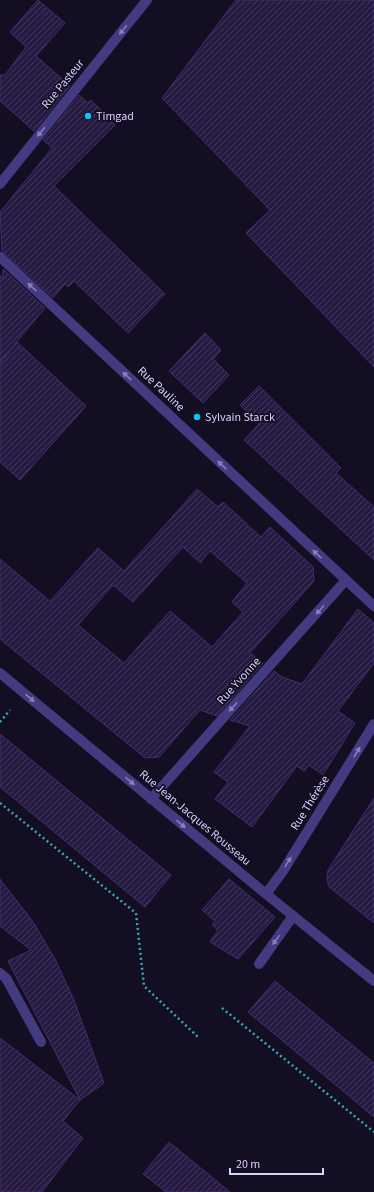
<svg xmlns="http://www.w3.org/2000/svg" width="374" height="1192" viewBox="0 0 374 1192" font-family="'Source Sans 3',sans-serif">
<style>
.building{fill:url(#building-hatch);stroke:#402d6e;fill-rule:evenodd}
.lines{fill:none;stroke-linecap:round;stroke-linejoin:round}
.path{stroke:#30acb1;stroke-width:2.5;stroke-dasharray:2 3;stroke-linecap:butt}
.lane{stroke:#443a80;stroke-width:10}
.street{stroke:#443a80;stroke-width:10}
.oneway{fill:#887eb9}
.poi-dot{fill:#05c5f5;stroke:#130e22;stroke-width:1.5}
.labels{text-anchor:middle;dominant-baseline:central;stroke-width:3.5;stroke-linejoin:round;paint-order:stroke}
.street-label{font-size:12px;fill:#dad0fe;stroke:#130e22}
.poi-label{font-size:12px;fill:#dad0fe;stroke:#130e22;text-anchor:start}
</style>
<defs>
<pattern id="building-hatch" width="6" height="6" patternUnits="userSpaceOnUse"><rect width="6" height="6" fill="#261a42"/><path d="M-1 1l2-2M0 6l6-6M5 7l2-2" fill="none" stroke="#453a5e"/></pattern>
</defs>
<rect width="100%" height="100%" fill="#130e22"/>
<g class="building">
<path d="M 38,0 L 65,23 L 36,56 L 70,86 L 34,131 L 0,101 L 0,75 L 5,75 L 26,47 L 10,32 Z"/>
<path d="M 236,0 L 374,0 L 374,367 L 246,233 L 270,210 L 162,98 Z"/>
<path d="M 79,95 L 88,103 L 91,100 L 115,125 L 54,186 L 165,294 L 128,333 L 74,281 L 68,287 L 65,284 L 53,298 L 2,251 L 0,212 L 52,148 L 43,140 Z"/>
<path d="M 3,269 L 45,308 L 0,362 L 0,275 L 3,279 Z"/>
<path d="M 205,333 L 221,350 L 213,359 L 229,375 L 203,403 L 169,371 Z"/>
<path d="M 17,342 L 86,406 L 20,480 L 0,462 L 0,363 Z"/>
<path d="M 259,386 L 341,468 L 336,473 L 374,507 L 374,560 L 244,440 L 259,424 L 240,405 Z"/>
<path d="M 197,489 L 218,507 L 223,502 L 261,537 L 270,527 L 313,567 L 314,581 L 250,653 L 263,663 L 217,716 L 200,710 L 159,757 L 145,758 L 0,639 L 0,559 L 50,601 L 98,548 L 124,571 ZM 183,547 L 200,563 L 210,551 L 247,583 L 232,602 L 243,612 L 212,647 L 170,611 L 124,663 L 78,625 L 113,585 L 133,602 Z"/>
<path d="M 358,609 L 374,623 L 374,663 L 338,711 L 355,723 L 323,775 L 309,765 L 304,771 L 297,766 L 252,827 L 215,799 L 228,782 L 214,772 L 250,726 L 230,720 L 274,671 L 282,677 L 302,684 Z"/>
<path d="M 0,734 L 171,875 L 145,907 L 0,787 Z"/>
<path d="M 374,798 L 374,923 L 329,887 L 327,880 L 328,870 Z"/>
<path d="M 0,879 L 33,922 L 55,959 L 74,1000 L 104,1083 L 80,1100 L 8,961 L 31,950 L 0,926 Z"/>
<path d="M 229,879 L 275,917 L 238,959 L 210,942 L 218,930 L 212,925 L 215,921 L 202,910 Z"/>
<path d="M 275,981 L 374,1063 L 374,1117 L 248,1012 Z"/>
<path d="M 0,1038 L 80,1100 L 63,1121 L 83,1138 L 42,1192 L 0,1192 Z"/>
<path d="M 169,1142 L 230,1192 L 166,1192 L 143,1174 Z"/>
</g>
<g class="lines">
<g class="path">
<path d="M 0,722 L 10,710"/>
<path d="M 0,803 L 136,913 L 144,986 L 198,1037"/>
<path d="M 222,1008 L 374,1132"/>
</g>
<g class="lane">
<path d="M 259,964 L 293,916"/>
<path d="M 0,973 L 6,978 L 41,1042"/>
</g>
<g class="street">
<path d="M 0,184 L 147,0"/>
<path d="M 0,257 L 374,606"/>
<path d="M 0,673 L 266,894 L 374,981"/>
<path d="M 151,799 L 346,580"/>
<path d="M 266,894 L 283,871 L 374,724"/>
</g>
</g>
<defs><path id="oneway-solid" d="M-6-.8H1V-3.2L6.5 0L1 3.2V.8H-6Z"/></defs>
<g class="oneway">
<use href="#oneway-solid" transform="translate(123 30) rotate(129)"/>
<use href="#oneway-solid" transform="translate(41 132) rotate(129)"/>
<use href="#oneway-solid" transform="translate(32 287) rotate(-137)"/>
<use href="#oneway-solid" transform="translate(127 376) rotate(-137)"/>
<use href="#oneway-solid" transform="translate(222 465) rotate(-137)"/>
<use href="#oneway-solid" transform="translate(317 554) rotate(-137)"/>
<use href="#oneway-solid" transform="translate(320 610) rotate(132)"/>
<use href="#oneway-solid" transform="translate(30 698) rotate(40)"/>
<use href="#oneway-solid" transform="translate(233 707) rotate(132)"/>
<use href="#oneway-solid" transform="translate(357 752) rotate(-58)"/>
<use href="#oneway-solid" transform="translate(130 781) rotate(40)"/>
<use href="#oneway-solid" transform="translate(181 824) rotate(40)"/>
<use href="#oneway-solid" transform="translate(288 862) rotate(-58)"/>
<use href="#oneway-solid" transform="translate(276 940) rotate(125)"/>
</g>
<g class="poi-dot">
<circle cx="88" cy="116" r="4"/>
<circle cx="197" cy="417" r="4"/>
</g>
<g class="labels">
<g class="street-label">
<text transform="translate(63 84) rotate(-51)">Rue Pasteur</text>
<text transform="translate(161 389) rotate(43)">Rue Pauline</text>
<text transform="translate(239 681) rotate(-48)">Rue Yvonne</text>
<text transform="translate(310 803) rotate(-58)">Rue Thérèse</text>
<text transform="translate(195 818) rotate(40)">Rue Jean-Jacques Rousseau</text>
</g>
<g class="poi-label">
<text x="96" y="116">Timgad</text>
<text x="205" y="417">Sylvain Starck</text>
</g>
</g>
<path d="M230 1168v6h93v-6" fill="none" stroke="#dad0fe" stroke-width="2"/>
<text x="236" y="1168" font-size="12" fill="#dad0fe" stroke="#130e22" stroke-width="3" paint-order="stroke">20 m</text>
</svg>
